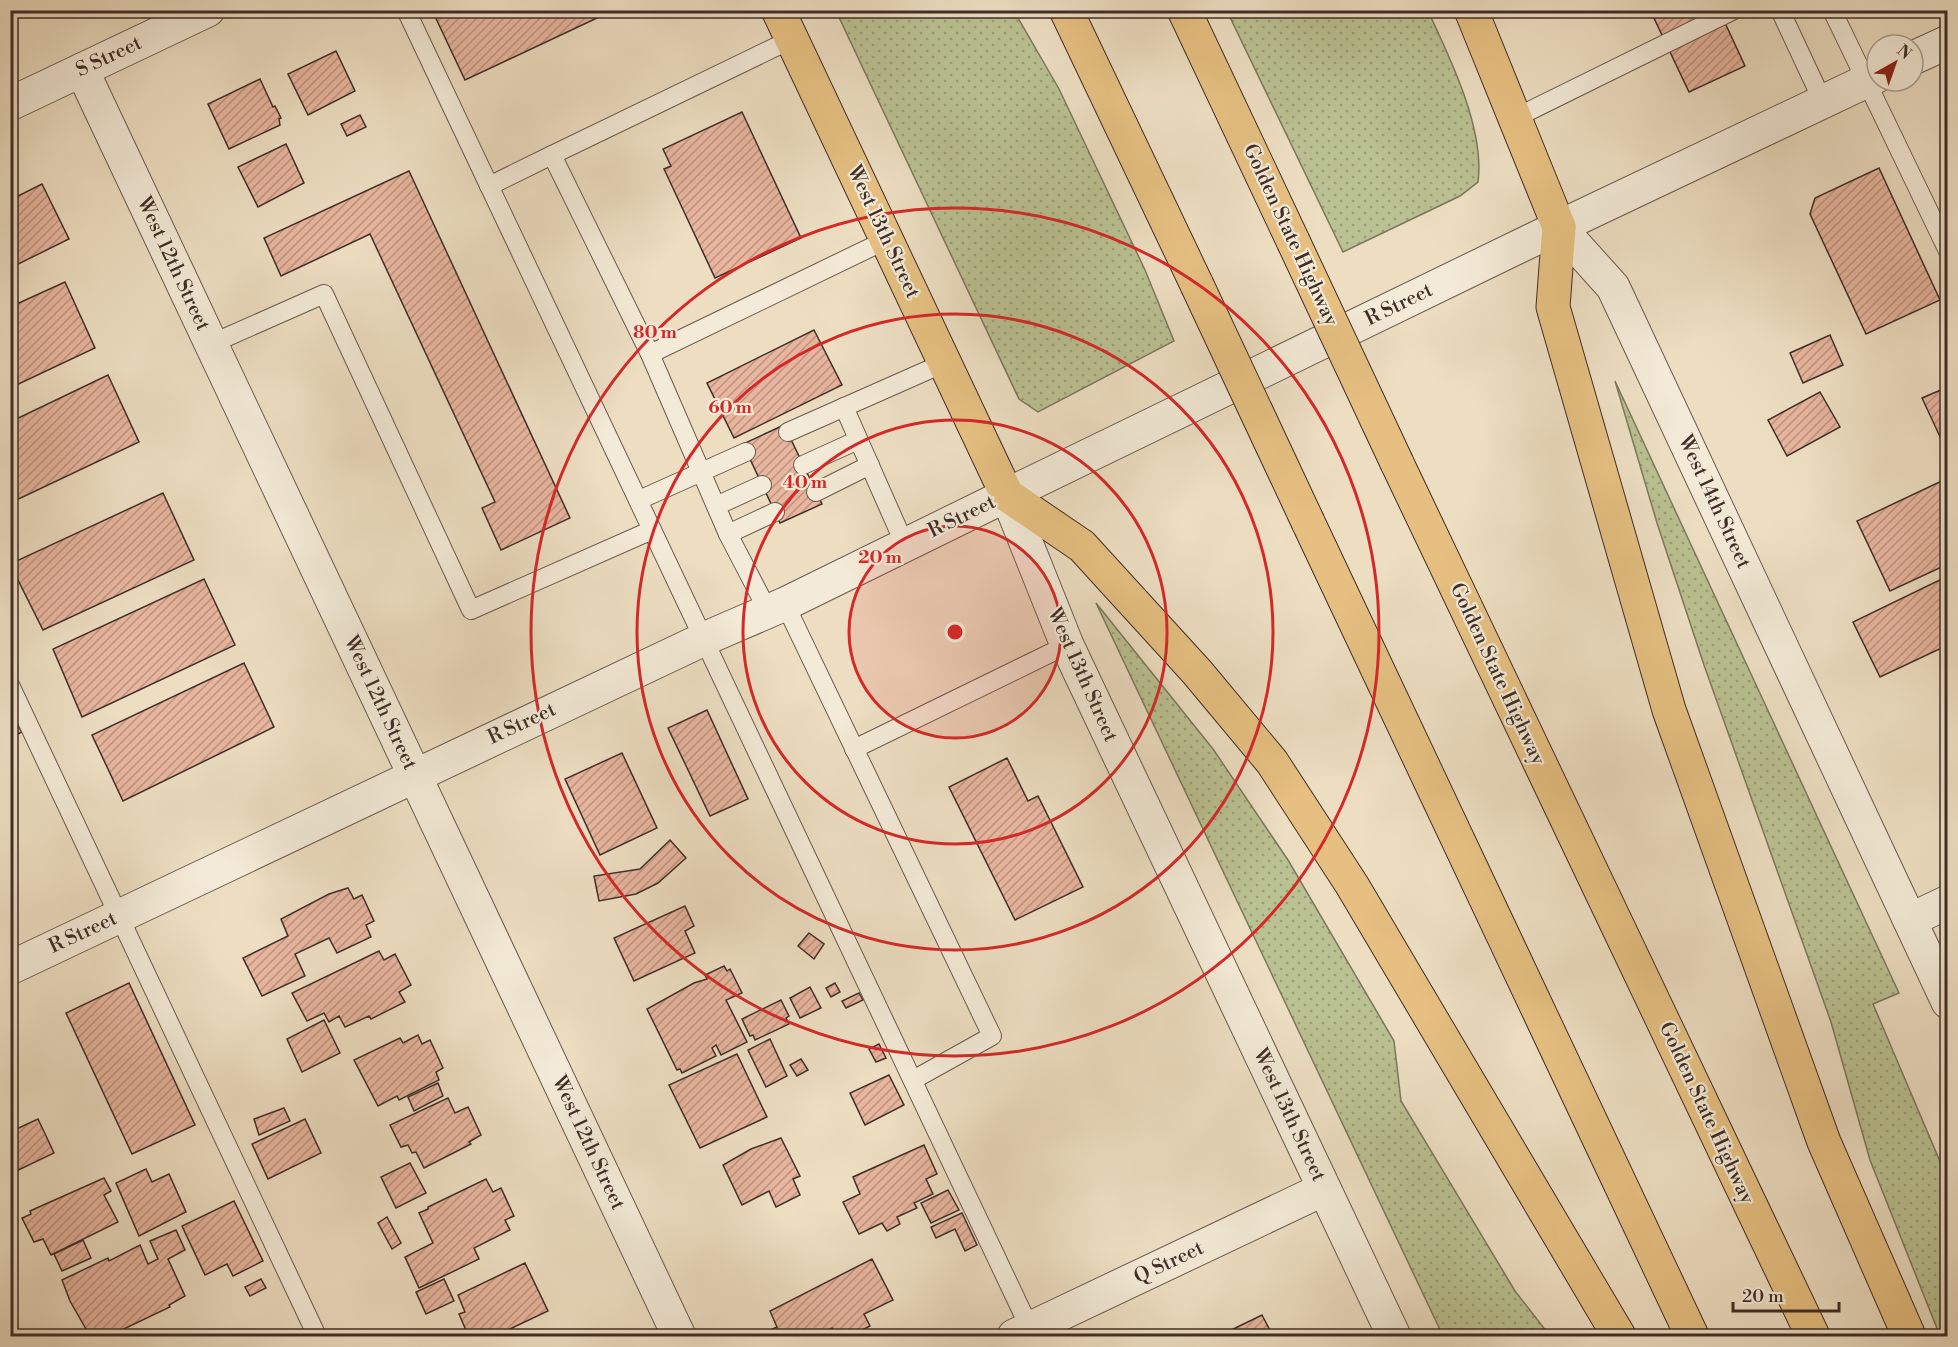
<svg xmlns="http://www.w3.org/2000/svg" width="1958" height="1347" viewBox="0 0 1958 1347" font-family="'Libre Bodoni',serif">
<style>
.grass{fill:url(#grass-dots);stroke:#7c785d;stroke-width:1.5}
.building{fill:url(#building-hatch);stroke:#3f2e28;stroke-width:1.5}
.lines{fill:none;stroke-linecap:round;stroke-linejoin:round}
.service-casing{stroke:#6a5a4e;stroke-width:20}
.minor-casing{stroke:#6a5a4e;stroke-width:35}
.tertiary-casing{stroke:#6a5a4e;stroke-width:35}
.primary-casing{stroke:#3f2e28;stroke-width:35}
.motorway-casing{stroke:#3f2e28;stroke-width:35}
.service{stroke:#f3ead7;stroke-width:18}
.minor{stroke:#f3ead7;stroke-width:33}
.tertiary{stroke:#f3ead7;stroke-width:33}
.primary{stroke:#e6bf81;stroke-width:33}
.motorway{stroke:#e6bf81;stroke-width:33}
.motorway-bridge-casing{stroke:#3f2e28;stroke-width:35;stroke-linecap:butt}
.motorway-bridge{stroke:#e6bf81;stroke-width:33}
.ring{fill:none;stroke:#d62828;stroke-width:3}
.labels{text-anchor:middle;dominant-baseline:central;stroke-width:4.5;stroke-linejoin:round;paint-order:stroke}
.street-label{font-size:20px;fill:#3f2e28;stroke:#f3ead7}
.centre{fill:#d62828;stroke:#f3ead7;stroke-width:3}
.ring-label{font-size:18px;text-anchor:middle;font-weight:bold;fill:#d62828;stroke:#f3ead7;stroke-width:4.5;stroke-linejoin:round;paint-order:stroke}
</style>
<defs>
<pattern id="grass-dots" width="8" height="8" patternUnits="userSpaceOnUse" patternTransform="scale(1.5)"><rect width="8" height="8" fill="#bac192"/><path d="M2 2h.1M6 6h.1" fill="none" stroke="#999d77" stroke-width="1.8" stroke-linecap="round"/></pattern>
<pattern id="building-hatch" width="6" height="6" patternUnits="userSpaceOnUse" patternTransform="scale(1.5)"><rect width="6" height="6" fill="#e8b59e"/><path d="M-1 1l2-2M0 6l6-6M5 7l2-2" fill="none" stroke="#bd9481"/></pattern>
</defs>
<rect width="100%" height="100%" fill="#eddec2"/>
<filter id="stains"><feTurbulence type="fractalNoise" baseFrequency=".00333" numOctaves="4"/><feColorMatrix values="0 0 0 0 .2 0 0 0 0 .09 0 0 0 0 .02 0 0 0 .5 -.17"/></filter>
<radialGradient id="worn" r=".72"><stop offset=".6" stop-color="#630" stop-opacity="0"/><stop offset="1" stop-color="#630" stop-opacity=".3"/></radialGradient>
<g class="grass">
<path d="M 836,11 L 1014,11 L 1059,89 L 1145,270 L 1174,341 L 1038,412 L 1019,399 Z"/>
<path d="M 1227,11 L 1428,11 C 1450,58 1485,129 1478,182 L 1460,196 L 1343,252 Z"/>
<path d="M 1615,381 L 1899,993 L 1873,1004 L 1947,1178 L 1947,1336 L 1940,1336 L 1870,1160 L 1831,1022 L 1704,665 L 1657,523 Z"/>
<path d="M 1096,603 L 1213,749 L 1288,860 L 1394,1041 L 1401,1101 L 1515,1291 L 1550,1336 L 1443,1336 Z"/>
</g>
<g class="building">
<path d="M 432,10 L 614,10 L 465,80 Z"/>
<path d="M 1664,10 L 1719,10 L 1745,66 L 1689,92 L 1653,16 Z"/>
<path d="M 336,51 L 355,91 L 308,115 L 288,74 Z"/>
<path d="M 260,79 L 273,107 L 275,106 L 281,118 L 279,119 L 280,125 L 229,149 L 208,104 Z"/>
<path d="M 742,112 L 801,238 L 715,278 L 664,169 L 671,166 L 663,149 Z"/>
<path d="M 360,115 L 366,127 L 347,136 L 341,124 Z"/>
<path d="M 286,144 L 304,183 L 258,207 L 238,167 Z"/>
<path d="M 1879,168 L 1940,300 L 1866,334 L 1810,214 L 1815,198 Z"/>
<path d="M 409,171 L 570,518 L 501,550 L 482,508 L 495,502 L 370,234 L 281,276 L 264,238 Z"/>
<path d="M 42,184 L 69,239 L 10,268 L 10,200 Z"/>
<path d="M 65,282 L 95,348 L 10,388 L 10,307 Z"/>
<path d="M 814,330 L 842,385 L 734,438 L 707,383 Z"/>
<path d="M 1830,335 L 1843,365 L 1803,383 L 1790,353 Z"/>
<path d="M 108,375 L 139,442 L 10,503 L 10,422 Z"/>
<path d="M 1948,387 L 1948,438 L 1942,441 L 1922,398 Z"/>
<path d="M 1820,392 L 1840,427 L 1787,456 L 1768,420 Z"/>
<path d="M 784,425 L 822,504 L 780,523 L 743,444 Z"/>
<path d="M 1946,479 L 1948,564 L 1890,591 L 1857,521 Z"/>
<path d="M 163,493 L 194,560 L 43,630 L 10,564 Z"/>
<path d="M 1948,576 L 1948,645 L 1880,677 L 1853,622 Z"/>
<path d="M 204,579 L 235,645 L 82,717 L 53,649 Z"/>
<path d="M 244,663 L 274,727 L 123,801 L 92,735 Z"/>
<path d="M 707,710 L 748,799 L 710,816 L 668,728 Z"/>
<path d="M 13,718 L 22,732 L 10,738 L 10,719 Z"/>
<path d="M 622,753 L 657,828 L 600,855 L 565,779 Z"/>
<path d="M 1007,758 L 1028,801 L 1038,796 L 1083,887 L 1015,920 L 949,787 Z"/>
<path d="M 670,840 L 686,858 L 658,883 L 636,894 L 599,901 L 594,876 L 640,869 Z"/>
<path d="M 348,888 L 354,899 L 362,895 L 374,921 L 366,925 L 371,937 L 337,953 L 329,938 L 295,954 L 305,976 L 262,996 L 243,958 L 288,936 L 281,919 L 329,894 Z"/>
<path d="M 685,906 L 694,926 L 685,931 L 695,953 L 634,981 L 614,938 Z"/>
<path d="M 809,933 L 824,944 L 814,959 L 798,946 Z"/>
<path d="M 379,951 L 384,960 L 395,954 L 411,985 L 399,992 L 405,1002 L 371,1019 L 369,1016 L 345,1027 L 339,1016 L 329,1022 L 324,1013 L 307,1021 L 292,993 Z"/>
<path d="M 724,966 L 727,971 L 730,969 L 742,993 L 726,1000 L 747,1042 L 721,1055 L 716,1045 L 712,1048 L 716,1056 L 682,1073 L 680,1069 L 677,1070 L 647,1009 L 694,983 L 707,979 L 705,975 Z"/>
<path d="M 129,983 L 195,1125 L 132,1154 L 66,1013 Z"/>
<path d="M 835,983 L 840,992 L 831,997 L 826,988 Z"/>
<path d="M 810,987 L 821,1008 L 800,1018 L 790,998 Z"/>
<path d="M 859,993 L 863,1000 L 846,1008 L 842,1001 Z"/>
<path d="M 781,1000 L 789,1016 L 786,1018 L 789,1024 L 755,1040 L 753,1035 L 750,1036 L 742,1019 Z"/>
<path d="M 324,1020 L 340,1053 L 302,1072 L 287,1039 Z"/>
<path d="M 418,1035 L 422,1044 L 430,1040 L 443,1068 L 436,1072 L 439,1080 L 399,1100 L 397,1096 L 378,1106 L 354,1060 L 400,1038 L 403,1043 Z"/>
<path d="M 770,1039 L 787,1076 L 766,1087 L 748,1050 Z"/>
<path d="M 879,1044 L 886,1058 L 876,1062 L 869,1049 Z"/>
<path d="M 737,1054 L 767,1117 L 700,1148 L 669,1085 Z"/>
<path d="M 801,1059 L 808,1070 L 797,1076 L 790,1065 Z"/>
<path d="M 889,1075 L 904,1105 L 865,1125 L 850,1093 Z"/>
<path d="M 438,1083 L 443,1096 L 414,1111 L 408,1097 Z"/>
<path d="M 448,1098 L 455,1113 L 468,1107 L 481,1135 L 469,1142 L 471,1144 L 424,1168 L 416,1152 L 412,1153 L 408,1145 L 401,1147 L 390,1125 Z"/>
<path d="M 284,1108 L 290,1121 L 259,1135 L 254,1119 Z"/>
<path d="M 38,1119 L 54,1153 L 10,1174 L 10,1132 Z"/>
<path d="M 305,1119 L 321,1153 L 268,1179 L 252,1144 Z"/>
<path d="M 781,1138 L 800,1176 L 793,1179 L 800,1195 L 776,1207 L 769,1191 L 742,1205 L 723,1165 L 751,1149 Z"/>
<path d="M 924,1145 L 937,1174 L 926,1179 L 933,1194 L 914,1203 L 917,1208 L 897,1217 L 900,1224 L 887,1231 L 882,1223 L 859,1234 L 843,1202 L 860,1194 L 853,1177 Z"/>
<path d="M 410,1163 L 426,1193 L 396,1208 L 381,1177 Z"/>
<path d="M 146,1169 L 152,1182 L 169,1174 L 186,1212 L 139,1236 L 116,1183 Z"/>
<path d="M 104,1178 L 111,1191 L 104,1195 L 118,1222 L 51,1255 L 43,1239 L 34,1242 L 22,1218 L 31,1214 L 30,1211 Z"/>
<path d="M 486,1179 L 493,1192 L 501,1188 L 514,1216 L 505,1220 L 510,1230 L 474,1248 L 479,1259 L 419,1288 L 405,1257 L 433,1243 L 419,1213 L 428,1209 L 428,1207 Z"/>
<path d="M 948,1190 L 959,1210 L 931,1223 L 921,1203 Z"/>
<path d="M 234,1201 L 263,1261 L 233,1276 L 227,1264 L 205,1275 L 182,1226 Z"/>
<path d="M 962,1213 L 977,1245 L 965,1251 L 955,1229 L 936,1238 L 931,1227 Z"/>
<path d="M 387,1217 L 401,1243 L 392,1249 L 378,1223 Z"/>
<path d="M 176,1230 L 185,1250 L 168,1259 L 185,1296 L 169,1305 L 170,1307 L 109,1336 L 90,1336 L 70,1301 L 62,1280 L 108,1258 L 109,1261 L 140,1245 L 148,1264 L 158,1259 L 150,1241 Z"/>
<path d="M 83,1240 L 91,1258 L 62,1271 L 54,1254 Z"/>
<path d="M 872,1259 L 893,1300 L 864,1314 L 870,1326 L 851,1336 L 836,1336 L 832,1328 L 816,1336 L 771,1336 L 768,1331 L 777,1327 L 770,1311 Z"/>
<path d="M 525,1263 L 548,1311 L 495,1336 L 477,1336 L 475,1332 L 468,1335 L 459,1314 L 465,1312 L 458,1295 Z"/>
<path d="M 261,1279 L 266,1288 L 250,1296 L 245,1287 Z"/>
<path d="M 444,1279 L 454,1301 L 426,1314 L 416,1292 Z"/>
<path d="M 1262,1315 L 1273,1336 L 1219,1336 Z"/>
</g>
<g class="lines">
<g class="service-casing">
<g id="service">
<path d="M 406,10 L 1033,1335"/>
<path d="M 1780,10 L 1823,102"/>
<path d="M 1832,10 L 1948,251"/>
<path d="M 792,39 L 552,155 L 650,354 L 886,240"/>
<path d="M 1515,118 L 1734,10"/>
<path d="M 489,186 L 552,155"/>
<path d="M 211,344 L 324,294 L 471,610 L 652,530"/>
<path d="M 650,354 L 728,534 L 768,611"/>
<path d="M 844,407 L 905,545"/>
<path d="M 788,432 L 944,363"/>
<path d="M 803,465 L 858,440"/>
<path d="M 816,492 L 870,465"/>
<path d="M 639,500 L 746,452"/>
<path d="M 716,506 L 762,485"/>
<path d="M 728,534 L 775,512"/>
<path d="M 785,604 L 992,1036 L 913,1080"/>
<path d="M 10,685 L 317,1336"/>
<path d="M 854,749 L 1067,645"/>
</g>
</g>
<g class="minor-casing">
<g id="minor">
<path d="M 82,70 L 679,1336"/>
<path d="M 10,104 L 208,10"/>
<path d="M 1559,227 L 1613,287 L 1948,1002"/>
<path d="M 1910,920 L 1948,902"/>
<path d="M 10,968 L 704,639 L 785,604 L 1007,495 L 1067,645 L 1394,1336"/>
<path d="M 1014,1336 L 1324,1189"/>
</g>
</g>
<g class="tertiary-casing">
<g id="tertiary">
<path d="M 1913,58 L 1948,42"/>
<path d="M 1007,495 L 1559,227 L 1877,76"/>
</g>
</g>
<g class="primary-casing">
<g id="primary">
<path d="M 778,10 L 1007,495"/>
<path d="M 1471,10 L 1559,227"/>
</g>
</g>
<g class="motorway-casing">
<g id="motorway">
<path d="M 1066,10 L 1197,285"/>
<path d="M 1184,10 L 1293,241"/>
<path d="M 1559,227 L 1553,307 L 1669,710 L 1824,1142 L 1909,1336"/>
<path d="M 1397,463 L 1813,1336"/>
<path d="M 1007,495 L 1082,546 L 1197,672 L 1272,762 L 1352,885 L 1619,1336"/>
<path d="M 1308,522 L 1692,1336"/>
</g>
</g>
<use href="#service" class="service"/>
<use href="#minor" class="minor"/>
<use href="#tertiary" class="tertiary"/>
<use href="#primary" class="primary"/>
<use href="#motorway" class="motorway"/>
<g class="motorway-bridge-casing">
<g id="motorway-bridge">
<path d="M 1293,241 L 1397,463"/>
<path d="M 1197,285 L 1308,522"/>
</g>
</g>
<use href="#motorway-bridge" class="motorway-bridge"/>
</g>
<circle cx="955" cy="632" r="106" fill="#d62828" fill-opacity=".12"/>
<g class="ring">
<circle cx="955" cy="632" r="106"/>
<circle cx="955" cy="632" r="212"/>
<circle cx="955" cy="632" r="318"/>
<circle cx="955" cy="632" r="424"/>
</g>
<g class="labels">
<g class="street-label">
<text transform="translate(109 57) rotate(-25)">S Street</text>
<text transform="translate(883 232) rotate(65)">West 13th Street</text>
<text transform="translate(1290 235) rotate(65)">Golden State Highway</text>
<text transform="translate(173 264) rotate(65)">West 12th Street</text>
<text transform="translate(1399 305) rotate(-26)">R Street</text>
<text transform="translate(1714 502) rotate(65)">West 14th Street</text>
<text transform="translate(962 517) rotate(-26)">R Street</text>
<text transform="translate(1497 674) rotate(65)">Golden State Highway</text>
<text transform="translate(1082 675) rotate(66)">West 13th Street</text>
<text transform="translate(380 703) rotate(65)">West 12th Street</text>
<text transform="translate(522 724) rotate(-25)">R Street</text>
<text transform="translate(83 933) rotate(-25)">R Street</text>
<text transform="translate(1706 1113) rotate(65)">Golden State Highway</text>
<text transform="translate(1289 1115) rotate(65)">West 13th Street</text>
<text transform="translate(588 1143) rotate(65)">West 12th Street</text>
<text transform="translate(1169 1263) rotate(-25)">Q Street</text>
</g>
</g>
<circle cx="955" cy="632" r="9" class="centre"/>
<g class="ring-label">
<text x="655" y="338">80 m</text>
<text x="730" y="413">60 m</text>
<text x="805" y="488">40 m</text>
<text x="880" y="563">20 m</text>
</g>
<rect width="1958" height="1347" fill="none" stroke="#eddec2" stroke-width="36"/>
<rect x="12" y="12" width="1934" height="1323" fill="none" stroke="#3f2e28" stroke-width="3"/>
<rect x="18" y="18" width="1922" height="1311" fill="none" stroke="#3f2e28" stroke-width="1.5"/>
<g transform="translate(1895 63) rotate(40)"><circle r="28" fill="#f3ead7" stroke="#ab9f91" stroke-width="1.5"/>
<path d="M0-4.5L10 22L0 15L-10 22Z" fill="#8f2418"/>
<text y="-9" font-size="16" font-weight="bold" text-anchor="middle" fill="#3f2e28">N</text>
</g>
<path d="M1733 1302v9h106v-9" fill="none" stroke="#3f2e28" stroke-width="3"/>
<text x="1742" y="1302" font-size="18" fill="#3f2e28" stroke="#f3ead7" stroke-width="4.5" paint-order="stroke">20 m</text>
<rect width="100%" height="100%" filter="url(#stains)"/>
<rect width="100%" height="100%" fill="url(#worn)"/>
</svg>
